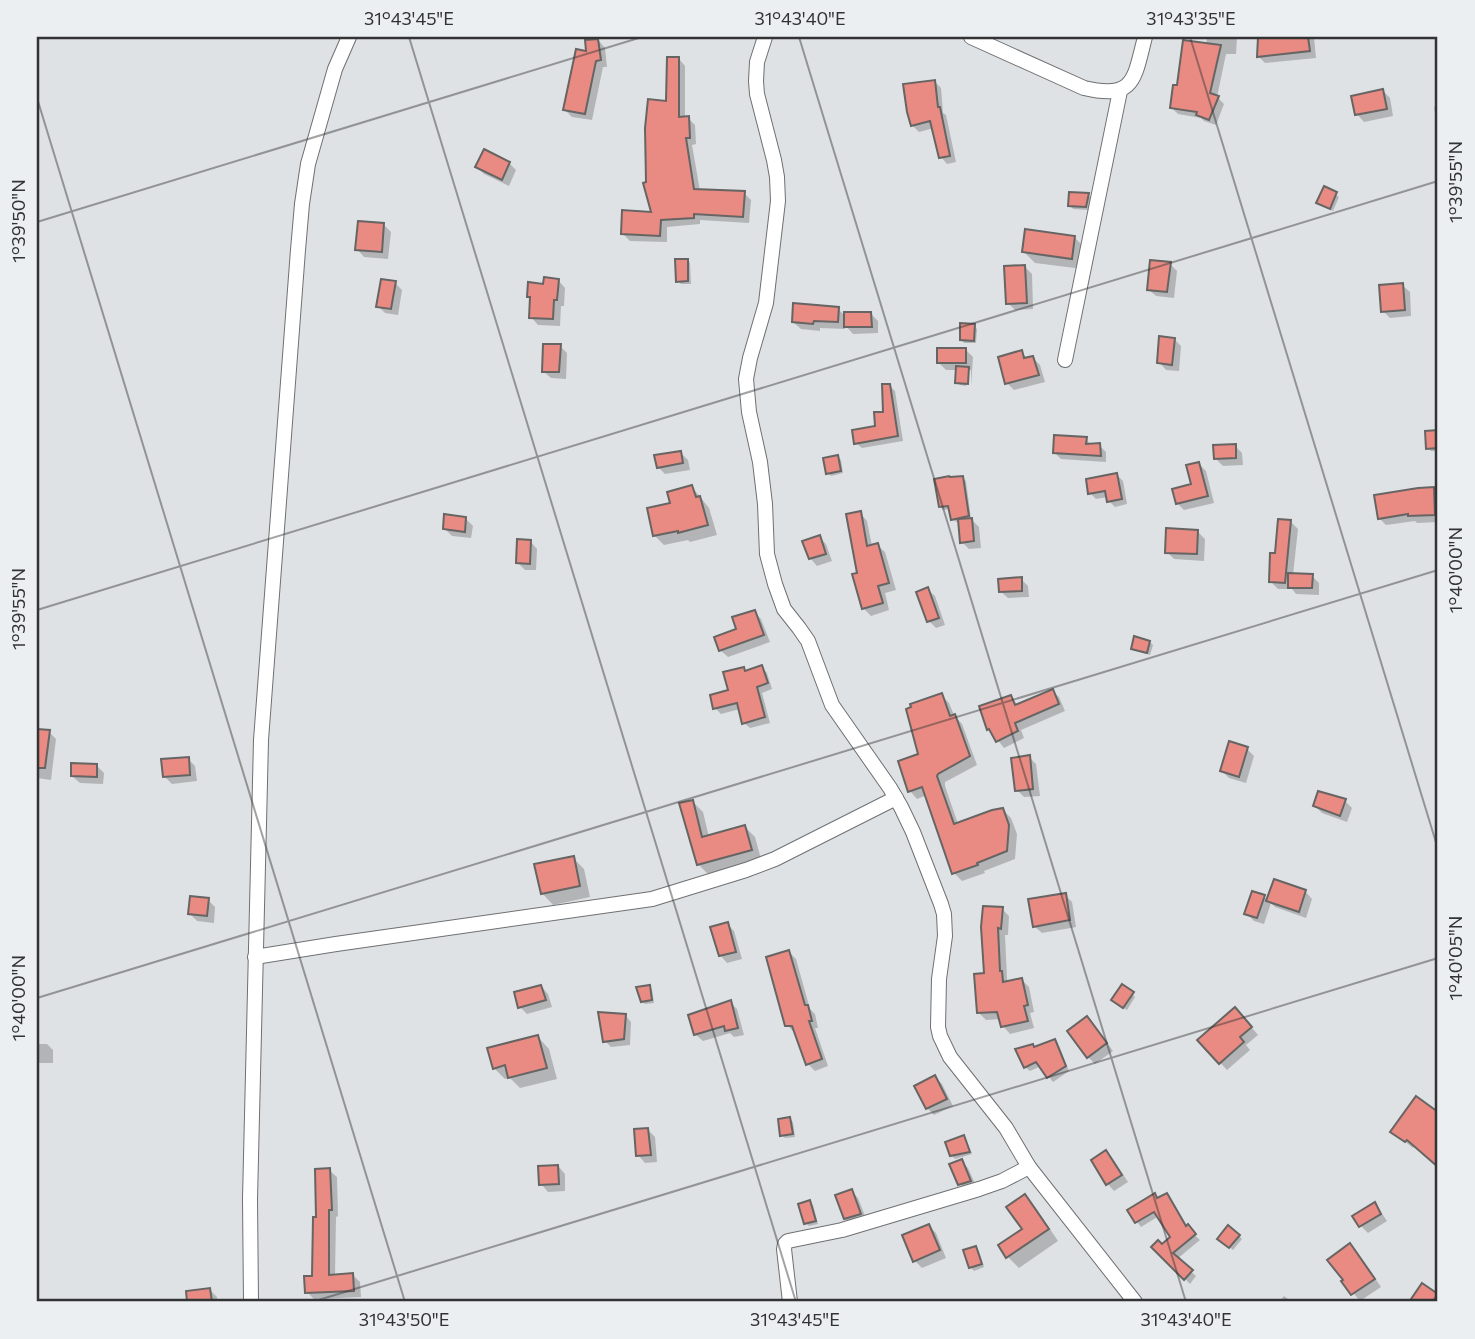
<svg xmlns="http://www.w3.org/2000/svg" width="1475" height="1339" viewBox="0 0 1475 1339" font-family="Commissioner,sans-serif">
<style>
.shadow{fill:#0003}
.building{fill:#e98b82;stroke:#676464;stroke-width:2}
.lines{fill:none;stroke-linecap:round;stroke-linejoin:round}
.minor-casing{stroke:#6e7072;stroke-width:16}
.minor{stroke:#fff;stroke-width:14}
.ticks{fill:none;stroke:#323334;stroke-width:2;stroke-opacity:0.45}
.neatline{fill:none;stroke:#323334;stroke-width:2.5}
.ticks-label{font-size:18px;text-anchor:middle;fill:#323334}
</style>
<rect width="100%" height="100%" fill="#dfe2e4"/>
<g class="shadow">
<path d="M 1207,37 L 1237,37 L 1236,54 L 1226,54 L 1217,97 L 1224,104 L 1216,125 L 1204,121 L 1201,118 L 1178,114 L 1172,108 L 1206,45 Z"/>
<path d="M 1260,37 L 1314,37 L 1316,58 L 1265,63 L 1258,56 Z"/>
<path d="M 598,40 L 605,48 L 607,67 L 603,67 L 592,120 L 572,117 L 565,110 Z"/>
<path d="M 679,59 L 685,66 L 685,118 L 688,118 L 695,125 L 696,144 L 692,145 L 700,191 L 744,193 L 751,200 L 749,223 L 700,220 L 700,224 L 667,227 L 667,242 L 630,241 L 623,234 L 653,214 L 647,183 Z"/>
<path d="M 934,81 L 941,88 L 943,113 L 946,115 L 956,162 L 947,164 L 941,157 L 934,128 L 919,132 L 912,125 Z"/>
<path d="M 1383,91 L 1390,98 L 1393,116 L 1364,122 L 1357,114 Z"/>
<path d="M 1438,106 L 1438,130 L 1434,107 Z"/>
<path d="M 509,163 L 516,170 L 509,186 L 484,174 L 477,167 Z"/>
<path d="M 1325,189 L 1339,197 L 1333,211 L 1321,205 Z"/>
<path d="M 1088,195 L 1091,198 L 1089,210 L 1073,209 L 1070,206 Z"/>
<path d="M 384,225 L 391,232 L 388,259 L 364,257 L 357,249 Z"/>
<path d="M 1074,237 L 1085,248 L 1083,269 L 1035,263 L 1024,252 Z"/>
<path d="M 687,260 L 690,263 L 691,284 L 681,284 L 678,281 Z"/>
<path d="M 1170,264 L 1177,271 L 1174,298 L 1156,296 L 1148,289 Z"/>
<path d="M 1025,267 L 1032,274 L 1033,309 L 1015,310 L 1008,303 Z"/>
<path d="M 558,280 L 565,288 L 564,306 L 561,306 L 560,326 L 538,325 L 531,317 L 532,300 L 529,296 L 545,286 Z"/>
<path d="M 395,283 L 402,290 L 398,315 L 385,313 L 378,306 Z"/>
<path d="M 1402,285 L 1410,292 L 1411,316 L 1390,318 L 1383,311 Z"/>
<path d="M 838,309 L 846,317 L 871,314 L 878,321 L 878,333 L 853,334 L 845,325 L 845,329 L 820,328 L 820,331 L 801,329 L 793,322 Z"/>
<path d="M 974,326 L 977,329 L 976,343 L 964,343 L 961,339 Z"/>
<path d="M 1174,339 L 1181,346 L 1179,371 L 1166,370 L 1159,362 Z"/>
<path d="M 560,346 L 567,353 L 566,379 L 551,378 L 543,371 Z"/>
<path d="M 965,349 L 973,357 L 971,386 L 971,370 L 967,370 L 966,386 L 960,385 L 956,382 L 957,370 L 946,370 L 939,363 Z"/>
<path d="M 1021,352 L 1028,359 L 1033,358 L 1040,365 L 1045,382 L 1014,390 L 1007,383 Z"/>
<path d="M 890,386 L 895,391 L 903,441 L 862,448 L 856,443 L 877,428 L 884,413 Z"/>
<path d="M 1438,432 L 1438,451 L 1431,451 L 1428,448 Z"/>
<path d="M 1086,439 L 1092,446 L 1099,445 L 1106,452 L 1106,462 L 1061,459 L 1054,452 Z"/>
<path d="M 1235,446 L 1242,453 L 1243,465 L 1223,466 L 1215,458 Z"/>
<path d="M 681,453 L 688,460 L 690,470 L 665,474 L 658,467 Z"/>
<path d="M 838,457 L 841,460 L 843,473 L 831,476 L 828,473 Z"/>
<path d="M 1199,464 L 1206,471 L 1214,503 L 1184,510 L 1177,503 L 1193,485 Z"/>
<path d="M 1117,475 L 1123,481 L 1127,504 L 1115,507 L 1109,501 L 1108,497 L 1096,499 L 1090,493 Z"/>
<path d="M 963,478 L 966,481 L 971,519 L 979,527 L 981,548 L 969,549 L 962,542 L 960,521 L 956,522 L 953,519 L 950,509 L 943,510 L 940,506 Z"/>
<path d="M 692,487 L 709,508 L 717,535 L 690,542 L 688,540 L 664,545 L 654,535 L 673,504 Z"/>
<path d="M 1434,489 L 1438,494 L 1438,522 L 1417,523 L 1415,521 L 1386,525 L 1379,518 Z"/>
<path d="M 860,513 L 867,521 L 872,546 L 877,545 L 885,552 L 896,590 L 885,593 L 889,610 L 871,616 L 863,608 L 859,574 Z"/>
<path d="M 465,518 L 473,526 L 471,538 L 452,536 L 445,529 Z"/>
<path d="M 1291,522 L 1298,529 L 1293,575 L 1312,576 L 1319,583 L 1319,595 L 1296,594 L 1292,589 L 1278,589 L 1271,582 L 1276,555 Z"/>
<path d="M 1197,531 L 1205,539 L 1204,561 L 1174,559 L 1167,552 Z"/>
<path d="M 819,537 L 826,544 L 832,561 L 817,566 L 810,558 Z"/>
<path d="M 530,541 L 537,549 L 536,570 L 525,570 L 518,563 Z"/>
<path d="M 1021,579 L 1028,586 L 1029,597 L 1008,598 L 1000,591 Z"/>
<path d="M 927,589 L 935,596 L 945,625 L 936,628 L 929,621 Z"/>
<path d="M 754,612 L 761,619 L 770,642 L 728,657 L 720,650 Z"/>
<path d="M 1150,642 L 1153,645 L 1150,655 L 1136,651 L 1133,648 Z"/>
<path d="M 761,667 L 767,673 L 772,689 L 762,693 L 770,723 L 750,728 L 744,723 L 740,709 L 721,714 L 715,708 L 730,692 L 743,669 L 746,672 Z"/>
<path d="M 1052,691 L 1059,697 L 1065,711 L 1021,730 L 1024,738 L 1004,748 L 989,729 L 1011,697 L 1018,705 Z"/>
<path d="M 941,695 L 949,703 L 954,715 L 962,724 L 977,765 L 945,782 L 945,786 L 958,824 L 1003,810 L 1011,818 L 1017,834 L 1015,859 L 984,871 L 985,873 L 962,881 L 954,873 L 927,795 L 917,799 L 910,791 L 920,756 Z"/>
<path d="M 37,730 L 49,732 L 56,739 L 51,780 L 37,778 Z"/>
<path d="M 1247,749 L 1254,756 L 1246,783 L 1229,778 L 1222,771 Z"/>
<path d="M 1029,757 L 1036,764 L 1040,796 L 1024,797 L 1017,790 Z"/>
<path d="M 188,759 L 195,766 L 197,781 L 172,784 L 165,777 Z"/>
<path d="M 97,766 L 104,773 L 103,784 L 80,783 L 72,776 Z"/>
<path d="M 1345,801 L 1352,808 L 1347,822 L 1322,813 L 1315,806 Z"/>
<path d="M 693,802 L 703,812 L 709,837 L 745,827 L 755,837 L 761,859 L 708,874 L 698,864 Z"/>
<path d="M 573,858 L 584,869 L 590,897 L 553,905 L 542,893 Z"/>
<path d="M 1305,891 L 1312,899 L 1306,918 L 1275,907 L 1271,903 L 1264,924 L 1254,921 L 1246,913 L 1264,896 L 1268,901 Z"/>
<path d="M 1065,895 L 1072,902 L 1076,927 L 1042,933 L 1034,926 Z"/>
<path d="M 208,900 L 215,907 L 214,923 L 197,921 L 190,914 Z"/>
<path d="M 1002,909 L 1009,916 L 1008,935 L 1005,935 L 1007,979 L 1009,983 L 1022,980 L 1029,987 L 1034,1012 L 1030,1013 L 1034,1028 L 1010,1034 L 1003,1026 L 1001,1019 L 986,1020 L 979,1013 L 986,974 Z"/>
<path d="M 727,924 L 734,931 L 742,959 L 727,963 L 720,955 Z"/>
<path d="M 789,952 L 796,959 L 810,1009 L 815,1014 L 818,1028 L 815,1028 L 828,1066 L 815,1071 L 808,1064 L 794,1032 L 787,1025 Z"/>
<path d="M 541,986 L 548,994 L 552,1007 L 527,1014 L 520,1007 Z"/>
<path d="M 649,987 L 652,990 L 654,1003 L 645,1004 L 642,1001 Z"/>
<path d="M 1132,994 L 1135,997 L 1127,1010 L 1116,1003 Z"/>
<path d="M 730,1002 L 737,1009 L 744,1035 L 734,1037 L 730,1033 L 703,1041 L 695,1034 Z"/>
<path d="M 625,1015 L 631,1022 L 630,1045 L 611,1047 L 605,1041 Z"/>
<path d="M 1242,1016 L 1258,1035 L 1246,1045 L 1250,1050 L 1227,1070 L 1199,1040 Z"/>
<path d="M 1094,1025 L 1113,1051 L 1095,1064 L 1088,1057 Z"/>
<path d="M 538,1037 L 549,1049 L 557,1079 L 520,1088 L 510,1078 L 505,1079 L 494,1068 Z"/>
<path d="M 1054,1041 L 1059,1046 L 1069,1071 L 1053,1082 L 1041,1066 L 1030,1071 L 1025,1067 L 1033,1045 L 1036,1049 Z"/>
<path d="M 37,1044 L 47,1044 L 53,1050 L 53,1063 L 37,1063 Z"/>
<path d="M 935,1077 L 942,1084 L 953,1106 L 934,1115 L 927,1108 Z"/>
<path d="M 1435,1116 L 1438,1118 L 1438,1166 L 1415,1145 L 1413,1148 L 1393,1132 Z"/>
<path d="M 790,1119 L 793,1122 L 795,1137 L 785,1138 L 782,1135 Z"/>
<path d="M 648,1130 L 655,1137 L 657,1162 L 645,1163 L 638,1155 Z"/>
<path d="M 963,1137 L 966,1140 L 972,1154 L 955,1159 L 952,1156 Z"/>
<path d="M 1106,1152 L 1113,1159 L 1128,1182 L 1114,1191 L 1107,1183 Z"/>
<path d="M 961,1161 L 968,1168 L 977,1188 L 967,1191 L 960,1184 Z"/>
<path d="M 558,1166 L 565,1174 L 565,1191 L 548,1192 L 541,1184 Z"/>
<path d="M 329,1170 L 337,1177 L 338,1216 L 336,1217 L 335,1276 L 353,1275 L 360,1282 L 361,1297 L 314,1299 L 307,1292 L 314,1277 L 318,1219 Z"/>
<path d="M 851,1191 L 858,1198 L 867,1221 L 852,1226 L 845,1219 Z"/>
<path d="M 1154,1195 L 1158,1199 L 1166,1195 L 1171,1200 L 1187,1228 L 1200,1240 L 1177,1259 L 1196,1276 L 1190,1284 L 1154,1247 L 1162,1246 L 1172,1238 L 1159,1216 L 1141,1227 L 1129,1211 Z"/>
<path d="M 1024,1197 L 1036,1208 L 1058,1241 L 1019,1268 L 1008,1257 L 1024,1229 Z"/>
<path d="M 810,1202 L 813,1205 L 818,1224 L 809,1226 L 806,1223 Z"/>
<path d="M 1374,1205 L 1381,1212 L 1387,1221 L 1368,1233 L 1361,1226 Z"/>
<path d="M 929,1226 L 936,1233 L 946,1258 L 922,1268 L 915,1261 Z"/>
<path d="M 1239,1236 L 1242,1239 L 1233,1250 L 1223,1242 Z"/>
<path d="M 1349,1245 L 1357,1252 L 1381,1287 L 1360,1301 L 1343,1281 Z"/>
<path d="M 976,1248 L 979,1251 L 984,1267 L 974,1271 L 971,1268 L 966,1251 Z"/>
<path d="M 1423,1286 L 1438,1296 L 1438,1302 L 1412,1302 Z"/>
<path d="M 210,1290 L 217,1297 L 217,1302 L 189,1302 L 188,1292 Z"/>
<path d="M 1284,1296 L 1292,1302 L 1279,1302 Z"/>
</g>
<g class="building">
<path d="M 1258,37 L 1308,37 L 1310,51 L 1257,57 Z"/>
<path d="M 598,39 L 601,60 L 596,61 L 585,114 L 563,110 L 576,49 L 586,51 L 585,40 Z"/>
<path d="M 1183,40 L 1221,45 L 1210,93 L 1219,96 L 1209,120 L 1196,115 L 1197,112 L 1170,108 L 1173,85 L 1177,85 Z"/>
<path d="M 667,57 L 679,57 L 679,117 L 689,116 L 690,138 L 686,138 L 694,189 L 745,191 L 743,217 L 694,214 L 694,218 L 661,220 L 660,236 L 621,234 L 622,210 L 651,212 L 643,183 L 646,182 L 645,128 L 648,99 L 666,101 Z"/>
<path d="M 935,80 L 938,107 L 940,107 L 950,156 L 939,158 L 930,121 L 911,126 L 907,112 L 903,84 Z"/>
<path d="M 1383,89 L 1387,109 L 1355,115 L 1351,96 Z"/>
<path d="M 484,149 L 510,162 L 502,180 L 475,167 Z"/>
<path d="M 1324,186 L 1337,192 L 1330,209 L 1316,203 Z"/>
<path d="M 1069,192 L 1089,193 L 1086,207 L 1068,206 Z"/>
<path d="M 358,221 L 384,223 L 382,252 L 355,250 Z"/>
<path d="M 1025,229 L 1075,236 L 1072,259 L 1022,252 Z"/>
<path d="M 675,259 L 688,259 L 688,281 L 676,282 Z"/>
<path d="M 1150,260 L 1171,262 L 1167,292 L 1147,290 Z"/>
<path d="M 1025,265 L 1027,303 L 1006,304 L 1004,266 Z"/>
<path d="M 544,277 L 559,279 L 557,300 L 554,300 L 553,319 L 529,318 L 530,297 L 527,297 L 528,282 L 543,284 Z"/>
<path d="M 381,279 L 396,281 L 391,309 L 376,307 Z"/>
<path d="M 1403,283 L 1405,310 L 1381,312 L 1379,285 Z"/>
<path d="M 793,303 L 839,307 L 838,322 L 814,321 L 813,324 L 792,322 Z"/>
<path d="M 844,312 L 871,312 L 872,327 L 844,327 Z"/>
<path d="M 960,323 L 975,324 L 974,341 L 960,340 Z"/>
<path d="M 1159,336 L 1175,338 L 1172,365 L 1157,363 Z"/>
<path d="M 543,344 L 561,344 L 559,372 L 542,372 Z"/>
<rect x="937" y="348" width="29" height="15"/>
<path d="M 1022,350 L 1024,358 L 1033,356 L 1039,375 L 1005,384 L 998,357 Z"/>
<path d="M 956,366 L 969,367 L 968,384 L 955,383 Z"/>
<path d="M 882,384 L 890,384 L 898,436 L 854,444 L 852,430 L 875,426 L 874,412 L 883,412 Z"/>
<path d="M 1438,430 L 1438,448 L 1426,449 L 1425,431 Z"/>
<path d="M 1054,435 L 1087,437 L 1086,444 L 1100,443 L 1101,456 L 1053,453 Z"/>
<path d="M 1236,444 L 1236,458 L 1214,459 L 1213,445 Z"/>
<path d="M 681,451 L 683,463 L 657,468 L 654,455 Z"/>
<path d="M 838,455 L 841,471 L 826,474 L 823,458 Z"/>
<path d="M 1199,462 L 1208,496 L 1176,504 L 1172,489 L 1191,484 L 1186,465 Z"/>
<path d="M 1117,473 L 1122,499 L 1107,502 L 1105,491 L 1088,494 L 1086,479 Z"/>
<path d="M 949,476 L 950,477 L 963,476 L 969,516 L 951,520 L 948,506 L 939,507 L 934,479 Z"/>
<path d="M 692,485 L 696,497 L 700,496 L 708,525 L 678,533 L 678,531 L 653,536 L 647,508 L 670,503 L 667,492 Z"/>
<path d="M 1434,487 L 1435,515 L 1408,516 L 1408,514 L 1378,519 L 1374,495 L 1418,488 Z"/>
<path d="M 861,511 L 867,546 L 878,543 L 889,583 L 878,586 L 883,603 L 862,609 L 852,574 L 857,573 L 846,514 Z"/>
<path d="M 444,514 L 466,517 L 465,532 L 443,529 Z"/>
<path d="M 972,518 L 974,541 L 960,543 L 958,519 Z"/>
<path d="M 1278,519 L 1291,520 L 1285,583 L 1269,582 L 1270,553 L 1275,553 Z"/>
<path d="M 1166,528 L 1198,530 L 1197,554 L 1165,553 Z"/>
<path d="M 820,535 L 826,554 L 809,559 L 802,541 Z"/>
<path d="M 517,539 L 531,540 L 530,564 L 516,563 Z"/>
<path d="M 1288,573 L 1313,574 L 1312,588 L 1288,588 Z"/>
<path d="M 1022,577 L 1022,591 L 999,592 L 998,579 Z"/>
<path d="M 928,587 L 939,618 L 927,622 L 916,592 Z"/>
<path d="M 755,610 L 764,635 L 719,651 L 714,637 L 736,629 L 732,617 Z"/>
<path d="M 1134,636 L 1150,641 L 1147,653 L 1131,649 Z"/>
<path d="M 762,665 L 768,683 L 757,687 L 765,717 L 742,724 L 737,703 L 713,709 L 710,695 L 728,690 L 723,672 L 744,667 L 745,671 Z"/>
<path d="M 1053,689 L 1059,704 L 1015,723 L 1018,731 L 996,742 L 989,729 L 987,730 L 979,706 L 1011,695 L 1015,705 Z"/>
<path d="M 942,693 L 950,716 L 955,714 L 970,756 L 938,774 L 937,776 L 954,824 L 992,810 L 1003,808 L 1009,825 L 1007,851 L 977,863 L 978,865 L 952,874 L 922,787 L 908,792 L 898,761 L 918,754 L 906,709 L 911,707 L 910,704 Z"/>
<path d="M 37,729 L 50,730 L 45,768 L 37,768 Z"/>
<path d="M 1229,741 L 1248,747 L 1239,777 L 1220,771 Z"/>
<path d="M 1030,755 L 1033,789 L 1015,791 L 1011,758 Z"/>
<path d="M 189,757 L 190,775 L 163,777 L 161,759 Z"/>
<path d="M 71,763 L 97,764 L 97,777 L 71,776 Z"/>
<path d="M 1318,791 L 1346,799 L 1340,816 L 1313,806 Z"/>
<path d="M 693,800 L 702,837 L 745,825 L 752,850 L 697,865 L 679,803 Z"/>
<path d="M 574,856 L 580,886 L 541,894 L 534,864 Z"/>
<path d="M 1274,879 L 1306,890 L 1299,912 L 1266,901 Z"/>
<path d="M 1252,891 L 1265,895 L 1257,918 L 1244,914 Z"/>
<path d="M 1066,893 L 1070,920 L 1033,927 L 1028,899 Z"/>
<path d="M 190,896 L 209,898 L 207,916 L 188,914 Z"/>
<path d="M 983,906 L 1003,907 L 1001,929 L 998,928 L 1000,971 L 1002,971 L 1003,982 L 1022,978 L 1028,1005 L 1024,1006 L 1028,1021 L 1001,1027 L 997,1012 L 977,1013 L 974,974 L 984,973 L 981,927 Z"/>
<path d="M 728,922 L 736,952 L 719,956 L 710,927 Z"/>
<path d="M 789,950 L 805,1005 L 808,1005 L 812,1021 L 809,1021 L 822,1059 L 806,1065 L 792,1026 L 785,1026 L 766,957 Z"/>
<path d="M 1122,984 L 1134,992 L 1123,1008 L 1111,1000 Z"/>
<path d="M 541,985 L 546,1000 L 518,1008 L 514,992 Z"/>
<path d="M 650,985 L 652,1000 L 641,1002 L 636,987 Z"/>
<path d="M 731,1000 L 738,1028 L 725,1031 L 724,1026 L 694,1035 L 688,1015 Z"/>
<path d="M 1235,1007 L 1252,1027 L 1240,1037 L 1244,1042 L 1219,1064 L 1197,1040 Z"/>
<path d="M 598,1012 L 626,1014 L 624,1039 L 603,1042 Z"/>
<path d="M 1087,1016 L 1107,1043 L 1087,1058 L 1067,1031 Z"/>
<path d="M 538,1035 L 547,1068 L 508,1078 L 505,1065 L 493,1069 L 487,1048 Z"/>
<path d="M 1055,1039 L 1066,1066 L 1047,1078 L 1036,1062 L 1024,1068 L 1015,1049 L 1033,1044 L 1034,1047 Z"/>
<path d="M 935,1075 L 947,1099 L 926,1109 L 914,1086 Z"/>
<path d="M 1416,1096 L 1438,1112 L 1438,1167 L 1407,1140 L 1405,1142 L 1390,1132 Z"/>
<path d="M 790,1117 L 793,1134 L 780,1136 L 778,1119 Z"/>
<path d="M 648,1128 L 651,1155 L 636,1156 L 634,1129 Z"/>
<path d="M 964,1135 L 970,1152 L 950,1156 L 945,1142 Z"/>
<path d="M 1106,1150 L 1122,1175 L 1106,1185 L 1091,1160 Z"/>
<path d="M 962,1159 L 971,1181 L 958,1185 L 949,1164 Z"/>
<path d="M 558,1165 L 559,1184 L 539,1185 L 538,1166 Z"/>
<path d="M 330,1168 L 332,1210 L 329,1210 L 329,1275 L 353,1273 L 354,1291 L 305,1293 L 304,1276 L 312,1276 L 313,1217 L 316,1217 L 315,1169 Z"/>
<path d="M 852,1189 L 861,1214 L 844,1219 L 835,1195 Z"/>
<path d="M 1155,1193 L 1157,1198 L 1167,1193 L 1186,1226 L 1188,1224 L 1196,1234 L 1173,1253 L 1193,1270 L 1184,1280 L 1151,1247 L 1158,1240 L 1162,1244 L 1170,1237 L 1154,1212 L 1135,1223 L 1127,1210 Z"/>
<path d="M 1025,1194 L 1049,1229 L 1006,1258 L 998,1245 L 1022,1229 L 1006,1207 Z"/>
<path d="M 810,1200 L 816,1221 L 804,1224 L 798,1204 Z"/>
<path d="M 1375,1202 L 1381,1214 L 1359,1227 L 1352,1216 Z"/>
<path d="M 929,1224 L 940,1250 L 913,1262 L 902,1235 Z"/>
<path d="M 1228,1225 L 1240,1235 L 1229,1248 L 1217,1239 Z"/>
<path d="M 1350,1243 L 1375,1279 L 1351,1295 L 1341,1281 L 1343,1280 L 1327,1260 Z"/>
<path d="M 976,1246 L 982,1264 L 969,1268 L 963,1250 Z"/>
<path d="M 1422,1283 L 1438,1294 L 1432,1302 L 1409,1302 Z"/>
<path d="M 210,1288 L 212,1302 L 187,1302 L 186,1291 Z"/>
</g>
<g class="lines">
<g class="minor-casing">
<g id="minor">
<path d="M 765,37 L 757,62 L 756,81 L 757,94 L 774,160 L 777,177 L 778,201 L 766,303 L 750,358 L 746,379 L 749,412 L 760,462 L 765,504 L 767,554 L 775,584 L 784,609 L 799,628 L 808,641 L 832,705 L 890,788 L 901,807 L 913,832 L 941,904 L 944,914 L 945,936 L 939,979 L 938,1027 L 940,1036 L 950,1057 L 1006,1128 L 1029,1167 L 1135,1302"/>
<path d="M 971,37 L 1084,88 C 1135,100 1134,79 1145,37"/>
<path d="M 1065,360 L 1120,91"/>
<path d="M 255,957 L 336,944 L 652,899 L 746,870 L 775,859 L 896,798"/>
<path d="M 251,1302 L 250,1199 L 261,740 L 298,250 L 302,204 L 308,164 L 335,69 L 349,37"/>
<path d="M 790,1302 L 784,1249 L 785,1244 L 788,1241 L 842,1230 L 979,1189 L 1002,1181 L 1029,1167"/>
</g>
</g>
<use href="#minor" class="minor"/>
</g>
<path class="ticks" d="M 409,37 L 796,1302M 799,37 L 1186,1302M 1190,37 L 1438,849M 37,98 L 405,1302M 37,222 L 642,37M 37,610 L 1438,181M 37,998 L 1438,570M 312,1302 L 1438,958"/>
<rect width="1475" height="1339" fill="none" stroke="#eceff1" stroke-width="77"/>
<rect x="38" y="38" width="1398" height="1262" class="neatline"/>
<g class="ticks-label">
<text x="409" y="25">31°43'45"E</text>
<text x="800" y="25">31°43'40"E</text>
<text x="1191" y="25">31°43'35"E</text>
<text transform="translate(1456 182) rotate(-90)" y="6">1°39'55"N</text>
<text transform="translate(19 221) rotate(-90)" y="6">1°39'50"N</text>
<text transform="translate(1456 570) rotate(-90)" y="6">1°40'00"N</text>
<text transform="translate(19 609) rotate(-90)" y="6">1°39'55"N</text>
<text transform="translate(1456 958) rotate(-90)" y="6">1°40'05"N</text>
<text transform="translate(19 998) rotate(-90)" y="6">1°40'00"N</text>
<text x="404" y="1326">31°43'50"E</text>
<text x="795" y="1326">31°43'45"E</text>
<text x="1186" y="1326">31°43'40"E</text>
</g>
</svg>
